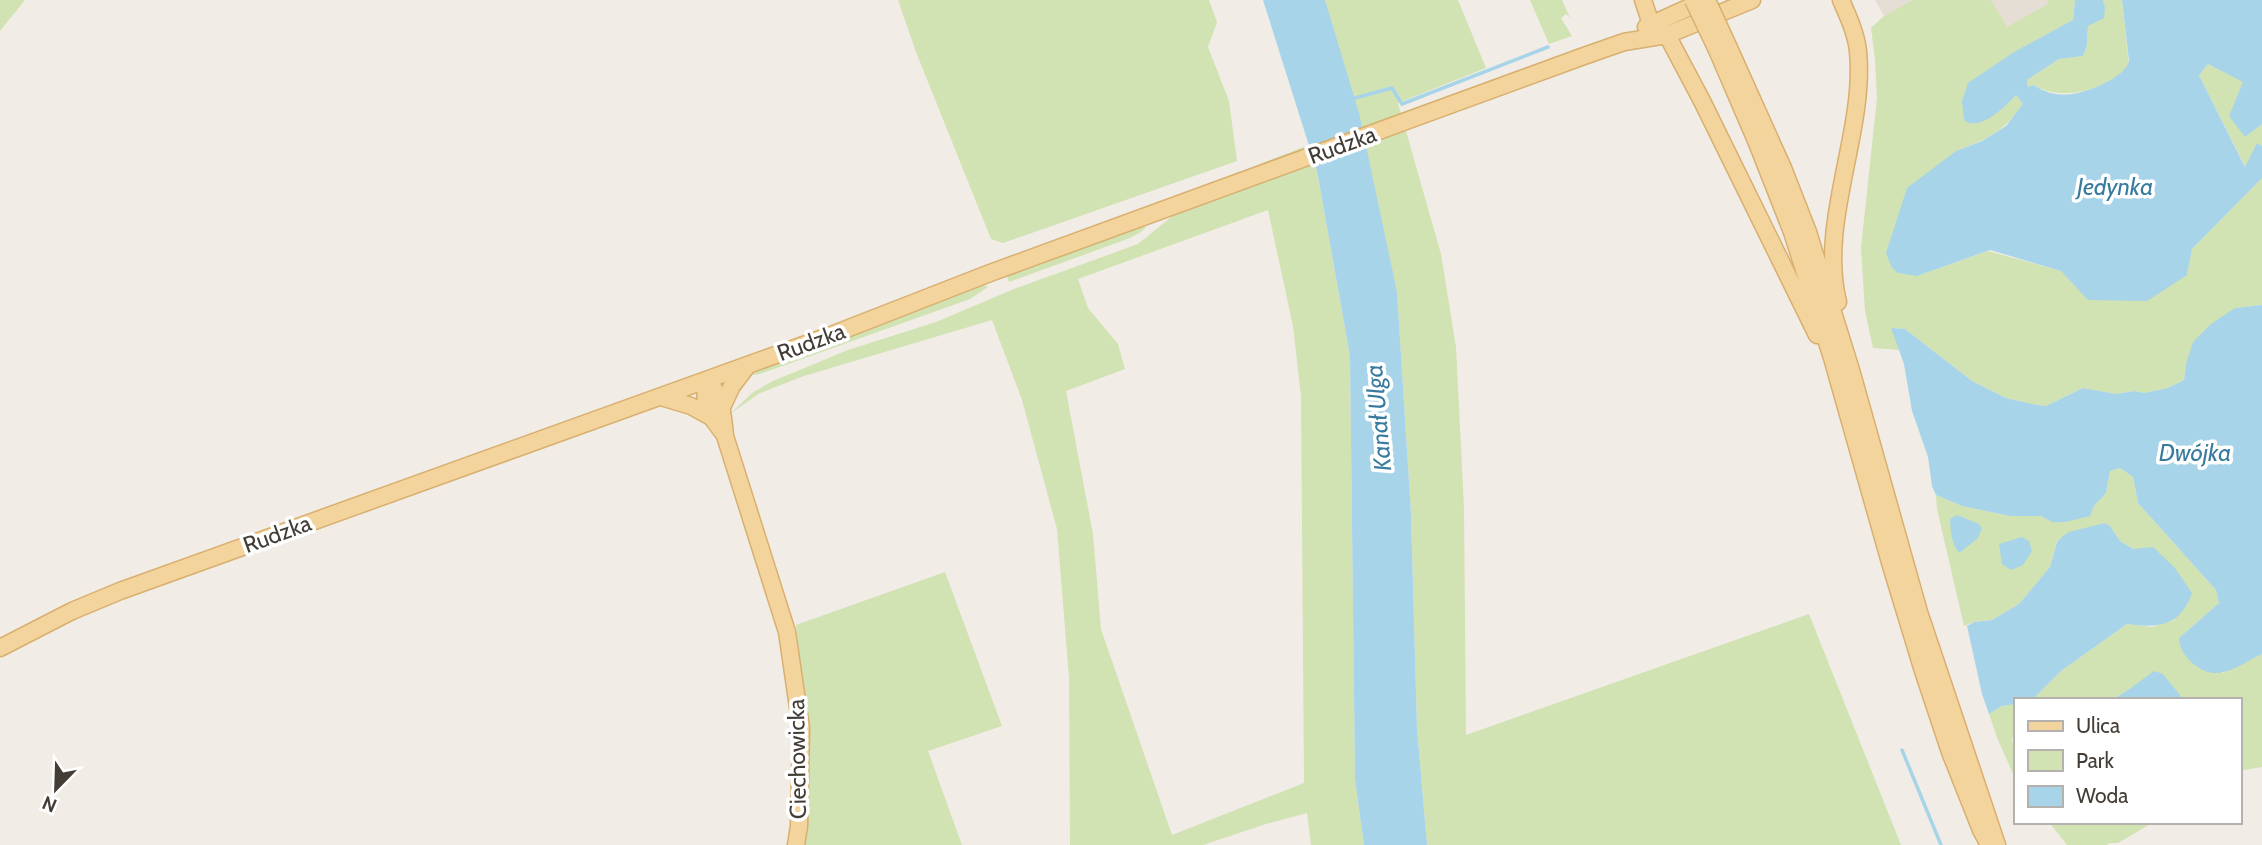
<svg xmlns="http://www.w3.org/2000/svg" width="2262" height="845" viewBox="0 0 2262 845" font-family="Cabin,sans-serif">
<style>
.residential{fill:#e5ded5}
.green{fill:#d1e2b3;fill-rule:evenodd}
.water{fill:#a8d4e9}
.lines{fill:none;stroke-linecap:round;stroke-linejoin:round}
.stream{stroke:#a8d4e9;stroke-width:3.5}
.major-casing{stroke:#d8af6e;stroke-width:19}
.major{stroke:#f4d49d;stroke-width:16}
.major-bridge-casing{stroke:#d8af6e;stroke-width:19;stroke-linecap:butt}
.major-bridge{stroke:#f4d49d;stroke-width:16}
.labels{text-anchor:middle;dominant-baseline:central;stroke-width:7;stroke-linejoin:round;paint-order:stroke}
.street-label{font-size:23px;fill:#443d36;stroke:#fff}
.water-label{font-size:24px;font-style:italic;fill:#387b9e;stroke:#fff}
</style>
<rect width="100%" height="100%" fill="#f1ede6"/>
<g class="residential">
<path d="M 1875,0 L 1915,0 L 1884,16 Z"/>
<path d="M 1991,0 L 2047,0 L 2049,4 L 2007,28 Z"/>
</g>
<g class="green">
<path d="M 0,0 L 25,0 L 0,31 Z"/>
<path d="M 898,0 L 1209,0 L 1217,22 L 1208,47 L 1229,101 L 1237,161 L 1003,243 L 991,239 L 916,52 Z"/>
<path d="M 1325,0 L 1458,0 L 1486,68 L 1398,103 L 1441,254 L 1456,347 L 1464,507 L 1466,735 L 1809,614 L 1901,845 L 1427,845 L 1417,728 L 1411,513 L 1397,292 Z"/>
<path d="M 1530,0 L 1562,0 L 1570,18 L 1566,14 L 1561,18 L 1572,36 L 1549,44 Z"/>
<path d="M 1913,0 L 1991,0 L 2007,27 L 2048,4 L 2047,0 L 2075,0 L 2073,20 L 2051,34 L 2008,104 L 2016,95 L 2023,104 C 2004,132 1987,139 1956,151 L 1917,276 L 1988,251 L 2061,271 L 2088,299 L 2187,275 L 2192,249 L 2262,178 L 2262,305 L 2235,308 L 2186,364 L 2184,380 L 2168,388 L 2144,393 L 2134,391 L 2116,394 L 2083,388 L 2046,406 L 2032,404 L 2006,398 L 1972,381 L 1905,329 L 1892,328 L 1899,350 L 1873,348 L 1865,311 L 1861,248 L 1877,98 L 1875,60 L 1871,28 L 1884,16 Z"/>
<path d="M 2103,0 L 2122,0 L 2129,66 C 2108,89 2061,103 2034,85 L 2028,87 L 2027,80 L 2059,59 L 2083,56 L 2087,45 L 2088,26 L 2105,7 Z"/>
<path d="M 2208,64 L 2244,82 L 2245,137 L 2262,124 L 2262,146 L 2257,144 L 2246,168 L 2199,75 Z"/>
<path d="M 1309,145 L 1317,171 L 1350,356 L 1355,780 L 1364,845 L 1311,845 L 1307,813 L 1266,824 L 1203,845 L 1070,845 L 1069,678 L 1057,529 L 1022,400 L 992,320 L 804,376 L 760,393 L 730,414 L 752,393 L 773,381 L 848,350 L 936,322 L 1014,289 L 1138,244 L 1175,214 L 1264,181 L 1262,163 ZM 1268,210 L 1293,326 L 1301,396 L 1304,783 L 1172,835 L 1101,629 L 1093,534 L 1066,391 L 1125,369 L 1118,344 L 1088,308 L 1078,279 Z"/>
<path d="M 1138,226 L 1146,227 L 1141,232 L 1130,238 L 1009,282 L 1006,274 Z"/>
<path d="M 984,285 L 988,287 L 970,299 L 760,374 L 743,376 L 753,368 L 962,290 Z"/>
<path d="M 2120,468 L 2133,477 L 2138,503 L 2216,590 L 2219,603 L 2179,638 L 2223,673 L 2262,654 L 2262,767 L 2239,771 L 2239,700 L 2184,700 L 2179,695 L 2131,688 L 2112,700 L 2032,700 L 2061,671 L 2127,624 L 2152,627 L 2174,620 L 2133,549 L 2120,541 L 2110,526 L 2105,523 L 2057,541 L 2050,567 L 2019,604 L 1992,620 L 1974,622 L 1964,626 L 1937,509 L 1936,495 L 1962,506 L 2010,516 L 2041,516 L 2052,522 L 2090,515 L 2094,506 L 2106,493 L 2110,471 Z"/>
<path d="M 945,572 L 1002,726 L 928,751 L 962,845 L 804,845 L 810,758 L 796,625 Z"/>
<path d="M 2015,704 L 2015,733 L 2012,739 L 2015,756 L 2015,778 L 1998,740 L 1989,714 L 2002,706 Z"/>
<path d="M 2049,822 L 2154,822 L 2118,843 L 2110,843 L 2107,845 L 2067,845 Z"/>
</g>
<g class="water">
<path d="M 1263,0 L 1325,0 L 1359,113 L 1397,292 L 1411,513 L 1417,728 L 1427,845 L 1364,845 L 1355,780 L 1350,356 L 1317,171 Z"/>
<path d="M 2075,0 L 2103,0 L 2105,7 L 2104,18 L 2088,26 L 2087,45 L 2083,56 L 2059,59 L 2027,80 L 2028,87 L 2034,85 C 2045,93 2059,96 2072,94 C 2088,92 2126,77 2129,61 L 2122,0 L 2262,0 L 2262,124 L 2245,137 L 2229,116 L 2243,82 L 2208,64 L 2199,75 L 2245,167 L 2257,143 L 2262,146 L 2262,178 L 2192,249 L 2187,275 L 2147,301 L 2088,300 L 2061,271 L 1990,250 L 1917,276 L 1898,273 L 1892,268 L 1886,253 L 1907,188 L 1956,151 L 1982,141 L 2006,126 L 2023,104 L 2016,95 C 2006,106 1979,133 1964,120 L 1962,101 L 1968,83 L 2014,52 L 2073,20 Z"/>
<path d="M 2262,305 L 2262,654 C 2235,667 2217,685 2191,662 C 2184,655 2179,647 2179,638 L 2219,603 L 2216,590 L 2138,503 L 2133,477 L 2120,468 L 2110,471 L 2106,493 L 2094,506 L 2090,516 L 2065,522 L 2052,522 L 2041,516 L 2010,516 L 1962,506 L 1936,495 L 1932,486 L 1928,457 L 1912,411 L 1904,364 L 1891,328 L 1905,329 L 1972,381 L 2006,398 L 2032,404 L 2046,406 L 2083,388 L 2116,394 L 2134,391 L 2144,393 L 2168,388 L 2184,380 L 2186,364 L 2193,342 L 2211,324 L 2235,308 Z"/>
<path d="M 1957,515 L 1979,524 L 1982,529 L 1977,539 L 1959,553 C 1951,542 1951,532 1950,519 Z"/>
<path d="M 2105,523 L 2110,526 L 2120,541 L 2133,549 L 2153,547 L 2175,568 L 2192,593 C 2180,627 2158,628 2127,624 L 2061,671 L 2032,700 L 2015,700 L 2015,704 L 2002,706 L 1989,714 L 1982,694 L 1967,626 L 1974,622 L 1992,620 L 2019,604 L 2050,567 L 2057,542 L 2063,536 L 2069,532 Z"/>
<path d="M 2022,537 L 2029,541 L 2032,551 L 2023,565 L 2011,570 L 2002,564 L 1999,544 Z"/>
<path d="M 2154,671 L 2163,674 L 2184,700 L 2112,700 L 2131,688 Z"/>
</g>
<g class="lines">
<g class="stream">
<path d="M 1355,98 L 1392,88 L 1402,104 L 1548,47"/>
<path d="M 1902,750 L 1941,845"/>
</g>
<g class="major-casing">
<g id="major">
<path d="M 1643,0 L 1650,21 L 1667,35 L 1702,101 L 1817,335"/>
<path d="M 1646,27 L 1705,0"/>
<path d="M 1729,48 L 1783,168 L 1808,232 L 1851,370 L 1919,612 L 1997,845"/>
<path d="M 1717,50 L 1757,143 L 1792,232 L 1832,358 L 1891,566 L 1923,671 L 1950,752 L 1981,830 L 1989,845"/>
<path d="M 1838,302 C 1818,221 1866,132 1858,51 C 1856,33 1848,16 1841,0"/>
<path d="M 708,380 C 722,397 723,415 725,436 L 787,632 L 801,728 L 799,826 L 796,845"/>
<path d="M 708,380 C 701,407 708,413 724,434"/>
<path d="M 661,397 L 691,406 L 711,417"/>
<path d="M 722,407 L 732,386 L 748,365"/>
<path d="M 0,648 L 72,611 L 120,591 L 831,335 L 990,273 L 1584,56 L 1624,42 L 1667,35 L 1752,0"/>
</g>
</g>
<use href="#major" class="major"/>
<g class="major-bridge-casing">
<g id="major-bridge">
<path d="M 1693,0 L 1717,50"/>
<path d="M 1707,0 L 1729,48"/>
</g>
</g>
<use href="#major-bridge" class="major-bridge"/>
</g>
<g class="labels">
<g class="street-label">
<text transform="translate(1342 145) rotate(-20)">Rudzka</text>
<text transform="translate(811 342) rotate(-20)">Rudzka</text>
<text transform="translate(277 534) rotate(-20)">Rudzka</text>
<text transform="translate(797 759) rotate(-91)">Ciechowicka</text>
</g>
<g class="water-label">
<text x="2115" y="186">Jedynka</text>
<text transform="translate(1378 418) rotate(-95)">Kanał Ulga</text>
<text x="2195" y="452">Dwójka</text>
</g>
</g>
<rect x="2014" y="698" width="228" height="126" fill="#ffffff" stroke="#b4b1af" stroke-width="2"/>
<rect x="2028" y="721" width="35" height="10" fill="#f4d49d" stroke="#b4b1af" stroke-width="2"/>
<text x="2076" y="733" font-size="21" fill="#443d36">Ulica</text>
<rect x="2028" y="750" width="35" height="21" fill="#d1e2b3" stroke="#b4b1af" stroke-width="2"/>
<text x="2076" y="768" font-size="21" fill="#443d36">Park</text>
<rect x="2028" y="786" width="35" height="21" fill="#a8d4e9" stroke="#b4b1af" stroke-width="2"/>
<text x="2076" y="803" font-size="21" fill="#443d36">Woda</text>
<g transform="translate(56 789) rotate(203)" stroke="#ffffff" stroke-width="5" paint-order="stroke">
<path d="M0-5L12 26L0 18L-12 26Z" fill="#443d36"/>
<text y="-10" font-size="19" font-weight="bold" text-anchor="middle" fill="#443d36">N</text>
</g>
</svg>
